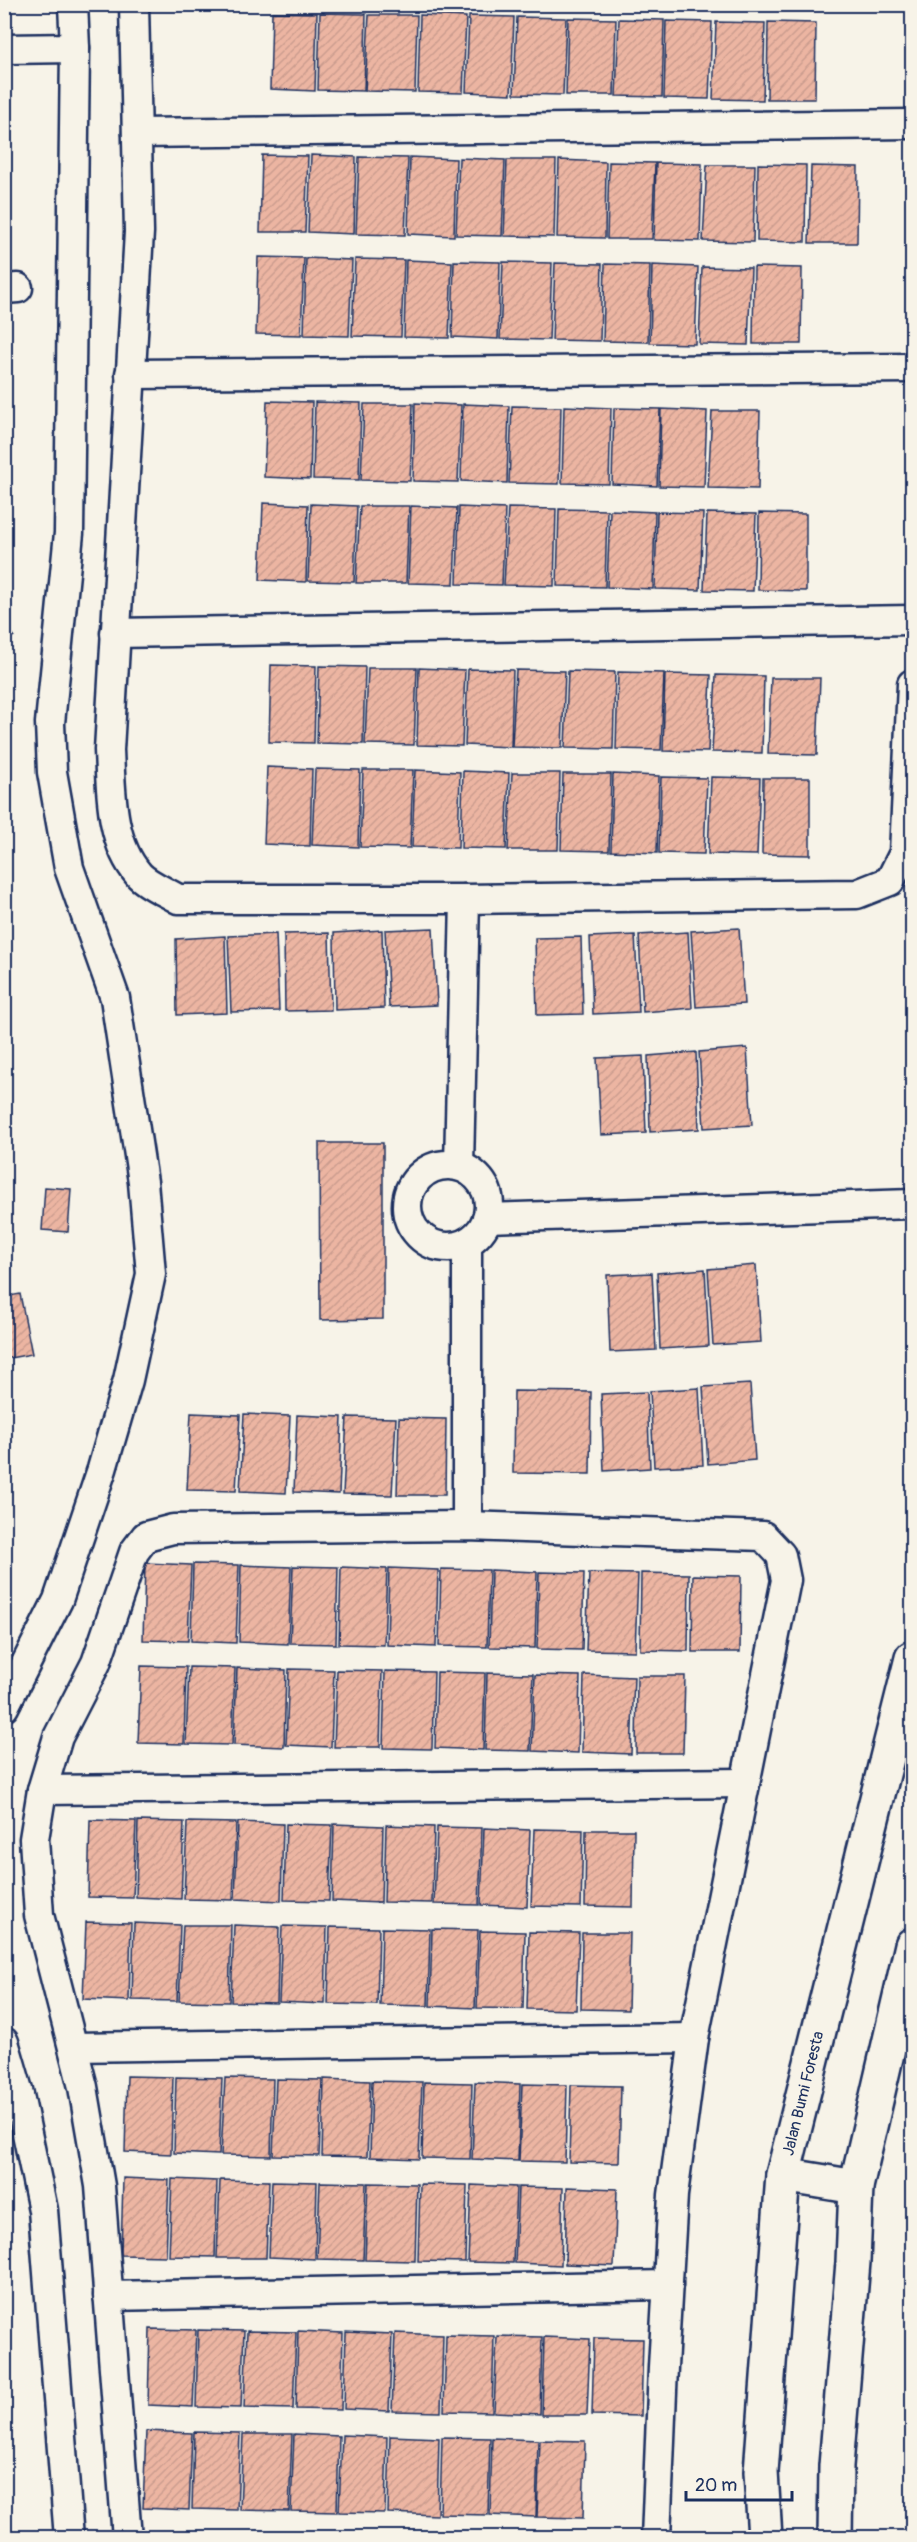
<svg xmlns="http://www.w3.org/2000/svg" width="917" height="2542" viewBox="0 0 917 2542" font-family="Pangolin,sans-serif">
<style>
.building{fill:url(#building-hatch);stroke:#1b2f5e;stroke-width:1.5}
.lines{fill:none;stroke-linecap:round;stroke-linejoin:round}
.street-casing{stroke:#1b2f5e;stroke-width:33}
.secondary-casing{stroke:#1b2f5e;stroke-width:38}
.street{stroke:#f7f3e8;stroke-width:28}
.secondary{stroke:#f7f3e8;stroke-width:33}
.labels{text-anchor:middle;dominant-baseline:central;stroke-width:5;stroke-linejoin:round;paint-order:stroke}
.street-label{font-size:16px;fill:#1b2f5e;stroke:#f7f3e8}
</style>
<defs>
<pattern id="building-hatch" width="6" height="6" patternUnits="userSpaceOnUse" patternTransform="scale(1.5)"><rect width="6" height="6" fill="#ecb5a2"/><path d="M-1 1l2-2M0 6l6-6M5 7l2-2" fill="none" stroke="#ca9c8e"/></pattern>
</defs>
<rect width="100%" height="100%" fill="#f7f3e8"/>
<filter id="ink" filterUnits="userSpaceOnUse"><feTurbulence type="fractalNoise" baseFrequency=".0167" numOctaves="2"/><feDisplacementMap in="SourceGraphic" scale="12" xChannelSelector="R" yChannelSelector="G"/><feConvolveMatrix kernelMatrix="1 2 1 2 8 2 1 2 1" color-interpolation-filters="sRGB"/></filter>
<g filter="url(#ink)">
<g class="building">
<path d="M 272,12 L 317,13 L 315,91 L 270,89 Z"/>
<path d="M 320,13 L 366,14 L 364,91 L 318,90 Z"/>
<path d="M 369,15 L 417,15 L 415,92 L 365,91 Z"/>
<path d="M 420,15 L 466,17 L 463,93 L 418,92 Z"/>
<path d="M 469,16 L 514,17 L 511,94 L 466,92 Z"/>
<path d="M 517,17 L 566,18 L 563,95 L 514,94 Z"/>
<path d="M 568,18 L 616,19 L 614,95 L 566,95 Z"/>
<path d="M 619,19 L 664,20 L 662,97 L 616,96 Z"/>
<path d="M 666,21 L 712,22 L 709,99 L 664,98 Z"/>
<path d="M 716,22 L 765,23 L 763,100 L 713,99 Z"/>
<path d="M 768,22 L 816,23 L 815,99 L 767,99 Z"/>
<path d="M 262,155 L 308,156 L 305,232 L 260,232 Z"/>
<path d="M 311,155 L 356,157 L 354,234 L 308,232 Z"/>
<path d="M 359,157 L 408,158 L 405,235 L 356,234 Z"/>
<path d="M 410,157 L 456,159 L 454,236 L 408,234 Z"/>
<path d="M 459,158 L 505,160 L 502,236 L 456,235 Z"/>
<path d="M 507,160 L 556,160 L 554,237 L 504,236 Z"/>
<path d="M 559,160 L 606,162 L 605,238 L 557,237 Z"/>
<path d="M 609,162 L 655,163 L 652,239 L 607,239 Z"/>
<path d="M 656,163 L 702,164 L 700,241 L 654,240 Z"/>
<path d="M 758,164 L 806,165 L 805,242 L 757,241 Z"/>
<path d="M 707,165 L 755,165 L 753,242 L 703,241 Z"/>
<path d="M 811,166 L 858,167 L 857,243 L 809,243 Z"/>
<path d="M 258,257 L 304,258 L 301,335 L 256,334 Z"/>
<path d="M 306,258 L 352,260 L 349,336 L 304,335 Z"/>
<path d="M 355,259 L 404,260 L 401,337 L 352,336 Z"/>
<path d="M 406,260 L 452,262 L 449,338 L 404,337 Z"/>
<path d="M 454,261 L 500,262 L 498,339 L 452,337 Z"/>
<path d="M 503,262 L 552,263 L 549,340 L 500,339 Z"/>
<path d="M 555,263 L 602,264 L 600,341 L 552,340 Z"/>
<path d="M 605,264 L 650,265 L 648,342 L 603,341 Z"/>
<path d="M 652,265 L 698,267 L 695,344 L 650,343 Z"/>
<path d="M 702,267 L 751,268 L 748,345 L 699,344 Z"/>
<path d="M 754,267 L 802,268 L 801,344 L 753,344 Z"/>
<path d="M 267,401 L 312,402 L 310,479 L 264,477 Z"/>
<path d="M 315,402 L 361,403 L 359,480 L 313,479 Z"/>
<path d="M 415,403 L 461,405 L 458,482 L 413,481 Z"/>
<path d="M 364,404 L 413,404 L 410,481 L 361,480 Z"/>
<path d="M 463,404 L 509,406 L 507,483 L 461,481 Z"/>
<path d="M 512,406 L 561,407 L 559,484 L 509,483 Z"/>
<path d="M 564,406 L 611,408 L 609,484 L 562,483 Z"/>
<path d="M 614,408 L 660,409 L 657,486 L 612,484 Z"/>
<path d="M 661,409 L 707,411 L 704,487 L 659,486 Z"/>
<path d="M 712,411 L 760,411 L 758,489 L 708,488 Z"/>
<path d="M 263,503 L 308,505 L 306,582 L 260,580 Z"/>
<path d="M 311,504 L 357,506 L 354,582 L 308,581 Z"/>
<path d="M 360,506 L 409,506 L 406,583 L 356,583 Z"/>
<path d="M 411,506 L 457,508 L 454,584 L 408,583 Z"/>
<path d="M 459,507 L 505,509 L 502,585 L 457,584 Z"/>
<path d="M 508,508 L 556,509 L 554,586 L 504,585 Z"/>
<path d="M 559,509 L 607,510 L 605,587 L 557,586 Z"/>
<path d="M 610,510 L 655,512 L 653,589 L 607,587 Z"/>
<path d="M 657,512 L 703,513 L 700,590 L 655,589 Z"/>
<path d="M 707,513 L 756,514 L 753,591 L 704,590 Z"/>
<path d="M 759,513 L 806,514 L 806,591 L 758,590 Z"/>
<path d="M 4,621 L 14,636 L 4,642 Z"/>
<path d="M 271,665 L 316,666 L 314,743 L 269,742 Z"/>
<path d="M 319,666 L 365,667 L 363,744 L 317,743 Z"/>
<path d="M 368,668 L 417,668 L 414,745 L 365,744 Z"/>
<path d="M 419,668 L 465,670 L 462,746 L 417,745 Z"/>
<path d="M 468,669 L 513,670 L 511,747 L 465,745 Z"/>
<path d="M 516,670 L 565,671 L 562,748 L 512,747 Z"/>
<path d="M 568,671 L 615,672 L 613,749 L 565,748 Z"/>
<path d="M 618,672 L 664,673 L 661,750 L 616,749 Z"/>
<path d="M 665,674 L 711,675 L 708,752 L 663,751 Z"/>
<path d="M 716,675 L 764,676 L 762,753 L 712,752 Z"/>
<path d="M 771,678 L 820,678 L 817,755 L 768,754 Z"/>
<path d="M 267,767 L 312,769 L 310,846 L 264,844 Z"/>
<path d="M 315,769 L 360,770 L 358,847 L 312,845 Z"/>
<path d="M 363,770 L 413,770 L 410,848 L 360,847 Z"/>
<path d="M 415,770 L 460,772 L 458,848 L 412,847 Z"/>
<path d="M 463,771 L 509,773 L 506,849 L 461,848 Z"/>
<path d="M 512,773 L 560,773 L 558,850 L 508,850 Z"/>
<path d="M 563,774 L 611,774 L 609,851 L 561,850 Z"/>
<path d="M 613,774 L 659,776 L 657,853 L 611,851 Z"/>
<path d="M 661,777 L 707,778 L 704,854 L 659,853 Z"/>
<path d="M 711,777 L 760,778 L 757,855 L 708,854 Z"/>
<path d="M 763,778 L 810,778 L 810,855 L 762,854 Z"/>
<path d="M 433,928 L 437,1005 L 389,1007 L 385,930 Z"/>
<path d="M 739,928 L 744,1004 L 696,1007 L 691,931 Z"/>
<path d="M 382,930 L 384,1008 L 335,1010 L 334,933 Z"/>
<path d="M 688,932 L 692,1008 L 643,1012 L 639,935 Z"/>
<path d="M 329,933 L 331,1010 L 285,1011 L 284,934 Z"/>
<path d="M 276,934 L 279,1011 L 231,1012 L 228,936 Z"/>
<path d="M 635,935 L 639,1012 L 593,1014 L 590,937 Z"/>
<path d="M 225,936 L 227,1013 L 177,1015 L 176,939 Z"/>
<path d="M 581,937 L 583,1014 L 537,1015 L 535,938 Z"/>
<path d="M 747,1048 L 752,1125 L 704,1128 L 699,1052 Z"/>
<path d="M 696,1052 L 699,1129 L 650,1132 L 648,1056 Z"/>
<path d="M 643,1056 L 646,1133 L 601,1135 L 597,1058 Z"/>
<path d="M 319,1143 L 383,1143 L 383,1319 L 320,1320 Z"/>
<path d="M 45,1187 L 71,1189 L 68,1232 L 42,1230 Z"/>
<path d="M 756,1265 L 761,1342 L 713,1345 L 708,1269 Z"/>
<path d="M 705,1269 L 709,1346 L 660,1349 L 657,1273 Z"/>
<path d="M 652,1273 L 656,1350 L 610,1352 L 607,1275 Z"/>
<path d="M 20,1294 L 32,1354 L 4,1359 L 4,1297 Z"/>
<path d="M 750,1384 L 755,1460 L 708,1464 L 703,1387 Z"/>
<path d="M 699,1388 L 703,1465 L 654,1467 L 650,1391 Z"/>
<path d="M 514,1391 L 591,1392 L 590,1474 L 513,1473 Z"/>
<path d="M 647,1392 L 650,1468 L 604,1471 L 601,1394 Z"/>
<path d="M 191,1413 L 240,1415 L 236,1491 L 187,1490 Z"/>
<path d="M 244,1414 L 290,1416 L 286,1493 L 240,1491 Z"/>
<path d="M 297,1415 L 342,1417 L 339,1494 L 294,1492 Z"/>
<path d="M 347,1417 L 396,1418 L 392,1495 L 343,1494 Z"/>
<path d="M 399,1418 L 446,1419 L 445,1495 L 397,1495 Z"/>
<path d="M 145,1563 L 191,1565 L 188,1641 L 143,1640 Z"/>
<path d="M 193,1564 L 239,1565 L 236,1643 L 191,1641 Z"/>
<path d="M 241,1565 L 291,1567 L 288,1644 L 239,1642 Z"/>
<path d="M 293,1566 L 338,1567 L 336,1644 L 290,1643 Z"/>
<path d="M 341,1567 L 387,1569 L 384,1645 L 339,1644 Z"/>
<path d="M 389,1568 L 438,1570 L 436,1647 L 387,1645 Z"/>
<path d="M 441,1569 L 489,1570 L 487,1647 L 439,1646 Z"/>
<path d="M 491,1570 L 537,1572 L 535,1648 L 489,1647 Z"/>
<path d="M 539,1572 L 584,1573 L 582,1650 L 537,1649 Z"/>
<path d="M 589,1573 L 638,1574 L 635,1651 L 586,1650 Z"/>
<path d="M 641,1573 L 689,1574 L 688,1651 L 640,1650 Z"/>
<path d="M 693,1575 L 741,1576 L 740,1652 L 692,1652 Z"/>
<path d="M 141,1666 L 186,1667 L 184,1744 L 138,1743 Z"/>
<path d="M 189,1667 L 235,1668 L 232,1745 L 186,1744 Z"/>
<path d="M 237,1668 L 286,1670 L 284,1747 L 234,1745 Z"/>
<path d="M 289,1669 L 334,1670 L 331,1747 L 286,1745 Z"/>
<path d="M 337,1670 L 382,1671 L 380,1747 L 334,1747 Z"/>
<path d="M 385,1671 L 434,1672 L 432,1749 L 383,1748 Z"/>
<path d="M 437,1672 L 485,1673 L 483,1750 L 435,1748 Z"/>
<path d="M 487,1673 L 533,1674 L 530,1751 L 485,1750 Z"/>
<path d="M 535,1675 L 580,1676 L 578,1753 L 532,1751 Z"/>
<path d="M 584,1675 L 634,1677 L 631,1754 L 582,1752 Z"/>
<path d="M 637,1676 L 685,1676 L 683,1753 L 636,1753 Z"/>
<path d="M 90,1820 L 136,1821 L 133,1898 L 88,1897 Z"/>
<path d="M 138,1821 L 184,1822 L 181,1899 L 136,1897 Z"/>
<path d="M 187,1822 L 236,1823 L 233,1900 L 184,1899 Z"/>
<path d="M 238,1822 L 283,1824 L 281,1901 L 235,1899 Z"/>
<path d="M 286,1824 L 332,1825 L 329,1901 L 284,1900 Z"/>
<path d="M 334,1824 L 383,1826 L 381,1903 L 332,1901 Z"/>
<path d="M 386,1825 L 434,1827 L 432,1903 L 384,1902 Z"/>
<path d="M 437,1827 L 482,1828 L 479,1905 L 434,1904 Z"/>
<path d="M 484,1828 L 530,1830 L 527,1907 L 481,1905 Z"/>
<path d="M 534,1829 L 583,1830 L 581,1907 L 531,1906 Z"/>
<path d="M 586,1830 L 634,1830 L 633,1907 L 585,1906 Z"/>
<path d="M 86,1922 L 131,1923 L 129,2001 L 83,1999 Z"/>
<path d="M 134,1923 L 180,1925 L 177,2001 L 132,2000 Z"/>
<path d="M 183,1925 L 231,1925 L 229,2002 L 179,2001 Z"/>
<path d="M 234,1925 L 279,1927 L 277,2003 L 231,2002 Z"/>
<path d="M 282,1926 L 327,1927 L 325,2004 L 279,2002 Z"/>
<path d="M 330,1927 L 379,1928 L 377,2005 L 328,2004 Z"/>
<path d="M 382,1928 L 430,1929 L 428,2006 L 380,2005 Z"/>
<path d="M 432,1929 L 478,1930 L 475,2008 L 430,2006 Z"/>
<path d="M 480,1931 L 525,1932 L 523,2009 L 477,2008 Z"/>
<path d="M 529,1932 L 579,1933 L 576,2010 L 527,2009 Z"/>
<path d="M 582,1933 L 630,1933 L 628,2010 L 581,2009 Z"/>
<path d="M 127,2076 L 173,2077 L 171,2154 L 125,2152 Z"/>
<path d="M 176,2077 L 222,2078 L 219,2155 L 174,2153 Z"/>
<path d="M 225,2078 L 273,2079 L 271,2156 L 221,2155 Z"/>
<path d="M 276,2079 L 322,2080 L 319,2156 L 273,2155 Z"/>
<path d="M 324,2079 L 370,2081 L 367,2157 L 322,2156 Z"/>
<path d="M 372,2081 L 422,2082 L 419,2159 L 370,2157 Z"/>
<path d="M 424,2082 L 472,2083 L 470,2159 L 422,2158 Z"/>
<path d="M 475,2082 L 520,2084 L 518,2161 L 472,2159 Z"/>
<path d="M 522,2084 L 567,2085 L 565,2162 L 519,2161 Z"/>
<path d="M 571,2085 L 621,2086 L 619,2163 L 569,2162 Z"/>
<path d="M 123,2178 L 169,2180 L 166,2256 L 121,2255 Z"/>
<path d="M 172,2179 L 217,2181 L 215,2257 L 169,2256 Z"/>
<path d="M 220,2180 L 269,2181 L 266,2258 L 217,2258 Z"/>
<path d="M 272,2181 L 317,2182 L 315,2259 L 269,2257 Z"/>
<path d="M 320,2182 L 366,2183 L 363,2260 L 317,2259 Z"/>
<path d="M 368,2183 L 417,2184 L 415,2261 L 365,2260 Z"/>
<path d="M 420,2184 L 467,2185 L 465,2262 L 418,2261 Z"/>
<path d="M 471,2185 L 516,2187 L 513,2263 L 468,2262 Z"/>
<path d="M 518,2187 L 563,2188 L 561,2265 L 515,2263 Z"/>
<path d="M 567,2187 L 617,2189 L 614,2266 L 565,2264 Z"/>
<path d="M 150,2329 L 196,2330 L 193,2407 L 148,2405 Z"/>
<path d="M 198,2330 L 244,2331 L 241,2408 L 196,2407 Z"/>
<path d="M 247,2331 L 296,2332 L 293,2409 L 244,2408 Z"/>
<path d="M 298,2331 L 343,2333 L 341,2410 L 296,2409 Z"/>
<path d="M 346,2332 L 392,2334 L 389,2411 L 344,2409 Z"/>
<path d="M 395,2333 L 443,2335 L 441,2412 L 392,2411 Z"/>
<path d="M 446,2335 L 494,2336 L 492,2412 L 444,2411 Z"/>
<path d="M 497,2336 L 542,2337 L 540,2414 L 494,2412 Z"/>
<path d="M 544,2337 L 590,2339 L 587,2415 L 542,2415 Z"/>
<path d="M 594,2338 L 643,2339 L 641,2416 L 592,2415 Z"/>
<path d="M 146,2431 L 192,2433 L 189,2510 L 143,2508 Z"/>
<path d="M 194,2432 L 240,2433 L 237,2510 L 192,2509 Z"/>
<path d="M 243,2434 L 292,2434 L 289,2511 L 240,2510 Z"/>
<path d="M 294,2434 L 339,2436 L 337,2512 L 291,2511 Z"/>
<path d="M 342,2435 L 387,2437 L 385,2513 L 339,2512 Z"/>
<path d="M 390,2436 L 439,2438 L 437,2515 L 388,2513 Z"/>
<path d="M 442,2437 L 490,2438 L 488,2515 L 440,2514 Z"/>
<path d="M 492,2438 L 538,2440 L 536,2517 L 490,2515 Z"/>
<path d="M 540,2440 L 585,2441 L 583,2518 L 537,2517 Z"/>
</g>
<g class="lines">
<g class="street-casing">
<g id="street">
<path d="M 134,4 L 139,232 L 109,750 C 111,791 110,842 139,875 C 148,885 167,892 178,899 L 465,899 L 857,894 L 890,881 L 904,853 L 912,684"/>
<path d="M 4,49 L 75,48"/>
<path d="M 137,133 L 912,124"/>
<path d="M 4,289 L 18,288"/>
<path d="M 130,374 L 912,368"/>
<path d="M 115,633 L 912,620"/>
<circle cx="448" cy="1206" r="41"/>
<path d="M 459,1166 L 465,899"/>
<path d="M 487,1218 L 912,1204"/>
<path d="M 467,1526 L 467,1243"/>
<path d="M 4,1707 L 58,1600 L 102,1469 L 128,1380 L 151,1274 L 143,1182 L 115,998 L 69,868 L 52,772 L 50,723 L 69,533 L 75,48 L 73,4"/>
<path d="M 42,1790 L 745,1783"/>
<path d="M 4,2042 L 18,2090 L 43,2210 L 69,2538"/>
<path d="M 73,2047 L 694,2038"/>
<path d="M 108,2296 L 668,2285"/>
<path d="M 127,2538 L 100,2186 L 83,2087 L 39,1915 L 34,1839 L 42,1790 L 58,1737 L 96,1663 L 134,1552 L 146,1536 L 173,1529 L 467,1526 L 763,1536 L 781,1555 L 786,1580 L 694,2038 L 673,2195 L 663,2367 L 656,2538"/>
</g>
</g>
<g class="secondary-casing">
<g id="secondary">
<path d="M 783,2175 L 856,2187"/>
<path id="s1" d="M 765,2538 L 761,2472 L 783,2175 L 912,1658"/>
<path d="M 835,2538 L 836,2466 L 853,2262 L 856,2187 L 912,1945"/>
</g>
</g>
<use href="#street" class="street"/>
<use href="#secondary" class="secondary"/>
</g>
</g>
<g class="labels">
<g class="street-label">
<text stroke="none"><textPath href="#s1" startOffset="448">Jalan Bumi Foresta</textPath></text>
</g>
</g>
<rect width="917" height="2542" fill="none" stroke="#f7f3e8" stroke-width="24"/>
<rect x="12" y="12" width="893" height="2518" fill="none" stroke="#1b2f5e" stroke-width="2" filter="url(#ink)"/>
<path d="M686 2491v9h106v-9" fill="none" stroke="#1b2f5e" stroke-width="3"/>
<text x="695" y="2491" font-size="18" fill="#1b2f5e" stroke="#f7f3e8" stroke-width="4.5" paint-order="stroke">20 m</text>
</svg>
